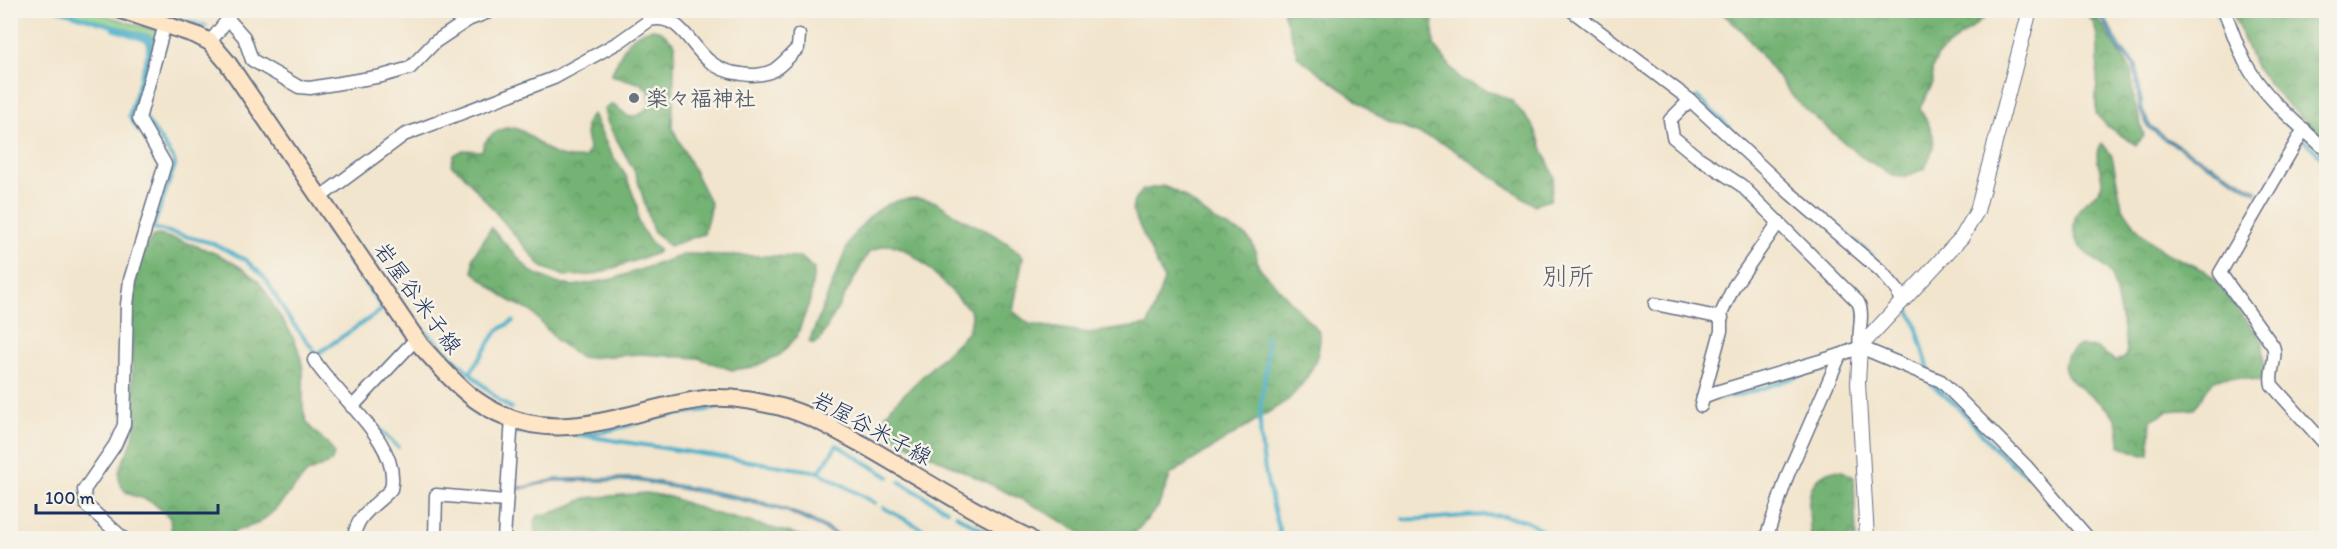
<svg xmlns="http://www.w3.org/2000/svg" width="2337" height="549" viewBox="0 0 2337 549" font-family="Itim,'Klee One',sans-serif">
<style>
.grass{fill:url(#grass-tufts);stroke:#568073;stroke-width:1.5}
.forest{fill:url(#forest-crowns);stroke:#487169;stroke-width:1.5}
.water{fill:url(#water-waves);stroke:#326f94;stroke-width:1.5}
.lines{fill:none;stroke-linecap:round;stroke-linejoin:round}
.stream{stroke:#4aafc9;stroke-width:4}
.minor-casing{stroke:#666f85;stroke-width:15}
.tertiary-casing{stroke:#666f85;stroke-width:16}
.secondary-casing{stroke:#666f85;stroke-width:20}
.minor{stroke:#fff;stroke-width:12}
.tertiary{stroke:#fff;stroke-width:14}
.secondary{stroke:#fee5c5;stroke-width:16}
.worship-dot{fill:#6b7280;stroke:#f7f3e8;stroke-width:2}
.labels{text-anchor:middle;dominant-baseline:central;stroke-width:5;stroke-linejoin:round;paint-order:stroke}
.worship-label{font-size:22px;font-weight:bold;fill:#5b616d;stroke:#f7f3e8;text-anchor:start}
.street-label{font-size:22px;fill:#1b2f5e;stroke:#f7f3e8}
.quarter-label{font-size:26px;fill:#5e5f6e;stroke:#f7f3e8}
</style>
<defs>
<pattern id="grass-tufts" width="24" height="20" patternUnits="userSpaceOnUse" patternTransform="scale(1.5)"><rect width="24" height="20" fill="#90d188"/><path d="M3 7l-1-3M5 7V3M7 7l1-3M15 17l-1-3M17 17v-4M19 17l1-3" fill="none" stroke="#75aa72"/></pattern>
<pattern id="forest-crowns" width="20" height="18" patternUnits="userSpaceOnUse" patternTransform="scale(1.5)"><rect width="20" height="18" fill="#74b374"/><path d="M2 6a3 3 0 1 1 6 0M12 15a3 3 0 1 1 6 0" fill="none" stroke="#5e9262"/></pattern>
<pattern id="water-waves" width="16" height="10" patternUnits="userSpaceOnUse" patternTransform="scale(1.5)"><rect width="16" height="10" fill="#4aafc9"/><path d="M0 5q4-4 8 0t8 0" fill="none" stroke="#3d8fa6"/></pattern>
</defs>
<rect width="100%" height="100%" fill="#f7f3e8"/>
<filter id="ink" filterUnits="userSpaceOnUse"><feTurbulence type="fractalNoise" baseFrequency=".0167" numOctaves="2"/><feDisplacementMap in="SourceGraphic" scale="12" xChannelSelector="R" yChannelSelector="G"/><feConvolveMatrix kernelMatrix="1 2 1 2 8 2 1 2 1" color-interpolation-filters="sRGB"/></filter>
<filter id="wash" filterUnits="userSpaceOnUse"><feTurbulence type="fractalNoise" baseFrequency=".008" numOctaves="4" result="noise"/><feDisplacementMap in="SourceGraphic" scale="24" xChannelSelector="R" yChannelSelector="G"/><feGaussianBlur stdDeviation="1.35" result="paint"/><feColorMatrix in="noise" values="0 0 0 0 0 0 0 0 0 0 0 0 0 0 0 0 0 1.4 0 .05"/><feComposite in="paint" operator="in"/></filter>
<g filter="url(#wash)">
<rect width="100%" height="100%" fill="#f2e5cd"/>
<path class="grass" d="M 64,11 L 97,11 L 97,13 L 156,31 L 158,33 L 149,67 L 154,39 L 151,36 Z"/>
<g class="forest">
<path d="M 1283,11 L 1432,11 L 1434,45 L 1460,79 L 1511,100 L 1534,127 L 1554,177 L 1550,200 L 1534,205 L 1445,144 L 1385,121 L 1298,57 Z"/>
<path d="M 1720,11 L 1993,11 L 1938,55 L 1932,69 L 1933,83 L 1920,108 C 1934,135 1940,140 1924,169 L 1904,177 L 1894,176 L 1860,156 L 1797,102 L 1743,32 Z"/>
<path d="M 2078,11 L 2093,11 L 2131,70 L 2133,96 L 2144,136 L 2136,145 L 2108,127 L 2096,114 C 2094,92 2105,34 2090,18 C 2087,15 2082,13 2078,11 Z"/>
<path d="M 2232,11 L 2313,11 L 2326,48 L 2326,140 L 2280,98 L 2254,64 Z"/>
<path d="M 653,29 L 661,31 L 675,44 L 672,127 L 711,204 L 704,234 L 669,246 L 653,231 L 636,174 L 608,124 L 604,109 L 613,104 L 629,117 L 639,115 L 650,106 L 649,91 L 642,84 L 611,75 C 621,54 627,32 653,29 Z"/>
<path d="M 593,114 L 609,150 L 626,176 L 637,205 L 638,222 L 648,239 L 659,250 L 657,253 L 593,275 L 565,276 L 542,267 L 462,173 L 451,165 L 454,155 L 463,150 L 482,151 C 484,142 487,138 495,133 C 519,117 533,142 552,153 C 563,158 574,159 585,158 L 589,149 C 587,138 581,122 593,114 Z"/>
<path d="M 2102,143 L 2112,156 L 2122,207 L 2140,232 L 2164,252 L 2204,270 L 2215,280 L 2263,341 L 2264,372 L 2261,381 C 2248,379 2224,373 2213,382 C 2206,389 2201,401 2194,409 L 2167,411 L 2151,420 L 2149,454 L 2143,455 L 2120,446 C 2120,435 2118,420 2110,411 C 2094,395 2036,370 2081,345 L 2098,349 L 2116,361 L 2125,358 L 2127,350 C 2125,339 2115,281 2110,274 C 2098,257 2075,253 2074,230 C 2072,200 2102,198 2102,182 C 2102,169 2091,153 2102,143 Z"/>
<path d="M 1163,186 C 1187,195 1193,205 1213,219 C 1237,236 1254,226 1258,266 L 1320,333 C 1321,360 1307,381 1288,400 L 1171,474 L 1158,507 L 1130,538 L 1090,538 L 1035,506 L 895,438 L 883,419 L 892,406 L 967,333 L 972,319 L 970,310 C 952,293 919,253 896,246 C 886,243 877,248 869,252 L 820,340 L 814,344 L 809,342 L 849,242 C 868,213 895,190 933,201 C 941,204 949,211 957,216 C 983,230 1001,235 1023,256 L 1013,311 L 1029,324 L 1089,333 L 1148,325 L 1164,280 L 1132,210 L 1134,201 L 1143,190 Z"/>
<path d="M 491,228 L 530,271 L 556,283 L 573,286 L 613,279 L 686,254 L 801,257 L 814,269 L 810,300 L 797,336 L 780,355 L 753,367 L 732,370 L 698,358 L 641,354 L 581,358 L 557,341 L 532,312 L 507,299 L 473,272 L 473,257 Z"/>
<path d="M 159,235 C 193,243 232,256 258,281 C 266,289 271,303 277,312 C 289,329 299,345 302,365 C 306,383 299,402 306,420 C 312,435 329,439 334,454 L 331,462 L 307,473 L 275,510 L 259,523 L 236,531 L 229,538 L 172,538 L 170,518 C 165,513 159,508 153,503 C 141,495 125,499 120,482 C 114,465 134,449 134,431 C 134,380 122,277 153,236 Z"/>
<path d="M 1834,470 L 1842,471 L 1854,477 L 1856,538 L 1811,538 C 1810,512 1800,479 1834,470 Z"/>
<path d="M 647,493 L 670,497 L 713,513 L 811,538 L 536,537 L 534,521 L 538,516 L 558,511 L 586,498 Z"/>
</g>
<g class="water">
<path d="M 2097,11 L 2101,11 L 2122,49 L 2137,65 L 2143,111 L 2150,125 L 2166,138 L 2258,191 L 2256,193 L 2163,139 L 2148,127 L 2140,111 L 2134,66 L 2120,51 Z"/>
<path d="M 637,478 C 704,492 787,496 842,538 L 788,512 L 735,499 L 636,481 L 554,481 L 512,491 L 512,486 L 525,487 L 555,479 Z"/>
</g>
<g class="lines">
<g class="stream">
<path d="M 58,10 L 151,38 L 149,61 L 132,114"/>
<path d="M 2216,10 L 2235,52"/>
<path d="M 163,15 L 206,26"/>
<path d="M 114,26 L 113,29 L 148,41 L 148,53 L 129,116 L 140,133"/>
<path d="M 2249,80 L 2271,109 L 2294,131"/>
<path d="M 1697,97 L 1774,170"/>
<path d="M 146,119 L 173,158 L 175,165 L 153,228 L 212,243 L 246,260 L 265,278 L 288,317 L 317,354 L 318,359"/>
<path d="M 2304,140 L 2326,161"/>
<path d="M 1840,229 L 1873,257"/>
<path d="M 1892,275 L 1900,282"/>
<path d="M 396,296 L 418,325 L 500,401 L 511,408"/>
<path d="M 1906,307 L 1914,319 L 1929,370"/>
<path d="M 1266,336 C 1271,364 1260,391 1260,419 C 1260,458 1270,495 1280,533 L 1271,538"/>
<path d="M 317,354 L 383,309 L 326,228"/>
<path d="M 470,373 L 497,331 L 513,321"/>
<path d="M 1930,383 L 1958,407 L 1997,451 L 2026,475"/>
<path d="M 1718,398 C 1753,396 1787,377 1822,370"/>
<path d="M 375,425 L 398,447"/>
<path d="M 516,432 L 535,433"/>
<path d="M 566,433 L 819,472 L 875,503"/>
<path d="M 579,434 L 603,432 L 664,416 L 720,408"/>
<path d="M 819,472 L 837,445 L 889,477"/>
<path d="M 900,482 L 947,510"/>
<path d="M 884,508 L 934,535"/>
<path d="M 956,515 L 996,538"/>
<path d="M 1403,519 C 1449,522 1516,499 1550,538"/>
<path d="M 1774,538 L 1777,530"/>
</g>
</g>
</g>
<g filter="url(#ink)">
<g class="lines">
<g class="minor-casing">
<g id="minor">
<path d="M 1571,10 L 1690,100 L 1791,194 L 1881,271 L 1898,291 L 1900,301"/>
<path d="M 2224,10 C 2231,27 2237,46 2245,62 C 2264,98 2297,123 2326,150"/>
<path d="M 228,19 L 244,37 L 252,60 L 299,87 L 310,88 L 382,76 L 410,68 L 435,42 L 468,20 L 494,10"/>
<path d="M 210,42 L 228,19 L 228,10"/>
<path d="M 1690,100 L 1670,120 L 1673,137 L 1696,156 L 1741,185 L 1858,302 C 1865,315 1857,332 1860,347"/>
<path d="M 2304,129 L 2220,273 L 2273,346 C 2278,359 2268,371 2272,385 L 2326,445"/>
<path d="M 319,198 L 404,135 L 554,78 L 619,42 L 650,20 C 679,13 690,45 708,60 C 717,68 730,73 742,74 C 752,76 765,75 774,70 C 783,64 790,55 798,48 L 799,35"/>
<path d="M 1655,304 L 1722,318"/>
<path d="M 314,360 C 336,396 402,443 391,489 C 377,505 356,514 354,538"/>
<path d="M 1703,397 L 1721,331 L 1721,314 L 1734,286 L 1779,222"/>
<path d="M 1701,406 L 1703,397 L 1716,392 L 1840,355"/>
<path d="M 352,407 L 416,339"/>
<path d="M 123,538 L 86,505 L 84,490 L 115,445 L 124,425 L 127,305 L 130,280 L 165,164 L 139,119 L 165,24"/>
<path d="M 435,538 L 436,495 L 505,501"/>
<path d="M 504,538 L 512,418"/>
<path d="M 1766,538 L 1788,474 L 1840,355 L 1860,347 L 1941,381 L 2026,466 L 2088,538"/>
</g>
</g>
<g class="tertiary-casing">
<path id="tertiary" d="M 1867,538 L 1858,383 L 1860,347 L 1962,237 L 1977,211 L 2030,10"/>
</g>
<g class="secondary-casing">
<path id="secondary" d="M 121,10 L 196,35 L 210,42 L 227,62 L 421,346 C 439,365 455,385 476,400 C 556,457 631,405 713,398 C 736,397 759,402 781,407 C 812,415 839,432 867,447 C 921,478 973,512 1029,538"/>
</g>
<use href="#minor" class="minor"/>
<use href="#tertiary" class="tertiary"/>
<use href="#secondary" class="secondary"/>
</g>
</g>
<circle class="worship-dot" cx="634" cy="98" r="6"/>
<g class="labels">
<g class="worship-label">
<text x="646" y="98">楽々福神社</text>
</g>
<g class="street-label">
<text transform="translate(418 298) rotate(54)">岩屋谷米子線</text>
<text transform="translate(872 428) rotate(28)">岩屋谷米子線</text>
</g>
<g class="quarter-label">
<text x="1568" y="276">別所</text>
</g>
</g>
<rect width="2337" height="549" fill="none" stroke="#f7f3e8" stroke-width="36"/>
<path d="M36 504v9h182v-9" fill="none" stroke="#1b2f5e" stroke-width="3"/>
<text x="45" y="504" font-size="18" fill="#1b2f5e" stroke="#f7f3e8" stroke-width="4.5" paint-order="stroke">100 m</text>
</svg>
